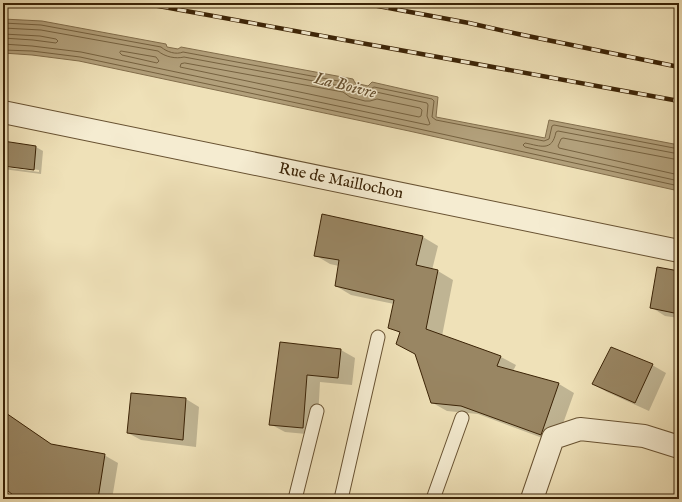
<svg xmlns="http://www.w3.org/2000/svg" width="682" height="502" viewBox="0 0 682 502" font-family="'IM FELL English',serif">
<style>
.water{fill:#b2a07b;stroke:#826e4c}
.shadow{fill:#0003}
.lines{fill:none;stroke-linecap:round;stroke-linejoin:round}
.shore{stroke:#766240;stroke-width:1}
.building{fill:#998663;stroke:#3b2306}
.service-casing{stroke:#685232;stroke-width:15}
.minor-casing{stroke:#685232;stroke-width:24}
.tertiary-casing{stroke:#685232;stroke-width:24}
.service{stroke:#f5ecd1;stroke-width:13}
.minor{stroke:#f5ecd1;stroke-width:22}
.tertiary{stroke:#f5ecd1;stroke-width:22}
.rail-casing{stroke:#3b2306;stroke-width:4.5}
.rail{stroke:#f5ecd1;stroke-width:3;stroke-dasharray:9;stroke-linecap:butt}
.labels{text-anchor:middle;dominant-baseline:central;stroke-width:3;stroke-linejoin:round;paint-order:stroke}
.street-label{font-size:16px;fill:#3b2306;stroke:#f5ecd1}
.water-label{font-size:17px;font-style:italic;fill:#654f2f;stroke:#f5ecd1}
</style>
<rect width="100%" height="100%" fill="#efe1b8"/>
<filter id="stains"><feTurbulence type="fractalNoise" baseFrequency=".005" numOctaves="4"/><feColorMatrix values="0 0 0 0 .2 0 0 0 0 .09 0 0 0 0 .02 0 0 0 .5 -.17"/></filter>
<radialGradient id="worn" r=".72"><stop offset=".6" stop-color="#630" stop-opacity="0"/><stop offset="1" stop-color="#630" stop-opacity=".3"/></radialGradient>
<path class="water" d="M 3,19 L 42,21 L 166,44 L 167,47 L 178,49 L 181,47 L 353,79 L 355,83 L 368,86 L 372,82 L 438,97 L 436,117 L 545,138 L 549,120 L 679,145 L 679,191 L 409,131 L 79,61 L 32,55 L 3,53 Z"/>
<g class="shadow">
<path d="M 3,142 L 36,147 L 43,151 L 41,174 L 3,169 L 3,167 L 39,172 L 39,170 L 3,165 Z"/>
<path d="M 323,215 L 423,237 L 438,246 L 432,270 L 438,271 L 453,280 L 442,336 L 501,357 L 516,365 L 513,371 L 559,384 L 574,393 L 556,443 L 478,414 L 447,411 L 431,402 L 416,354 L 401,334 L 390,327 L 394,304 L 351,295 L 336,286 L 339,266 L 330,264 L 315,255 Z"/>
<path d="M 679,272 L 679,318 L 665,316 L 651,307 Z"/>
<path d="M 281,344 L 341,350 L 355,358 L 352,385 L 320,382 L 317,435 L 285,432 L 270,424 Z"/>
<path d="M 652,365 L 666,373 L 649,411 L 607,392 L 593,384 Z"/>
<path d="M 186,399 L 199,407 L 196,447 L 141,440 L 128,433 Z"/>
<path d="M 3,411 L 54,446 L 104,455 L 118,463 L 112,499 L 19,499 L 3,485 Z"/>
</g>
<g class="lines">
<g class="shore">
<path d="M 3,23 L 41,25 L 161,47 C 167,52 176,55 183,52 L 349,83 C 355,89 367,92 374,87 L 432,99 L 434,101 L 432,117 L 436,120 L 544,141 L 549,139 L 552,126 L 554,125 L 679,149"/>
<path d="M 3,28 L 41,30 L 158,51 C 165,57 176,59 184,57 L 346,87 C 354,94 367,97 376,92 L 427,103 L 428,105 L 427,116 L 430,124 L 428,125 L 81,52 L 32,46 L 3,44"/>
<path d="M 3,34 L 40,36 L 56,39 L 58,41 L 56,43 L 33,40 L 3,38"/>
<path d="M 3,50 L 32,51 L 80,57 L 410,127 L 679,186"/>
<path d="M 121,51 L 156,57 L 159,61 L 157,63 L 122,55 L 120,53 Z"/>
<path d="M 185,63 L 343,92 L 350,97 L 365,101 L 370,101 L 377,99 L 420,108 L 422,110 L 421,116 L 419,117 L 180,67 L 181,64 Z"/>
<path d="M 679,154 L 558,131 L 556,132 C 552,152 541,146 525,143 L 523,145 L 525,147 L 679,181"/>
<path d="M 679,160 L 563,138 L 561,139 L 558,146 L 559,148 L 679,175"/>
</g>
</g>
<g class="building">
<path d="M 3,141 L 36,146 L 34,170 L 3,166 Z"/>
<path d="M 322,214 L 423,236 L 416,265 L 438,270 L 426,329 L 501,356 L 497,366 L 559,383 L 541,435 L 461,406 L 431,403 L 415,354 L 396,344 L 400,332 L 388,328 L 394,300 L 335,286 L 339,260 L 314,256 Z"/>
<path d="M 657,267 L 679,271 L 679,314 L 650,308 Z"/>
<path d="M 280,342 L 341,349 L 338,378 L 307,375 L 303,428 L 269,425 Z"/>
<path d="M 611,347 L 653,364 L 635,403 L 592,384 Z"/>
<path d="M 131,393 L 186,398 L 183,440 L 127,433 Z"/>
<path d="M 3,411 L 51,444 L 105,454 L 98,499 L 18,499 L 3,487 Z"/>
</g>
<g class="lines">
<g class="service-casing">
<g id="service">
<path d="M 295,499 L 317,411"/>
<path d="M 341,499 L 378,337"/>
<path d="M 433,499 L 462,418"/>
</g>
</g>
<g class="minor-casing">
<path id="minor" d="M 532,499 L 553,438 L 580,429 L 644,436 L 679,447"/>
</g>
<g class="tertiary-casing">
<g id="tertiary">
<path id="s1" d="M 3,112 L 679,251"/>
</g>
</g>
<use href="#service" class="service"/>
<use href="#minor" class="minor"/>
<use href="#tertiary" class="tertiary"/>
<g class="rail-casing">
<g id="rail">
<path d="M 142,3 L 679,101"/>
<path d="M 362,3 L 469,23 L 518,34 L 679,67"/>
</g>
</g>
<use href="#rail" class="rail"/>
</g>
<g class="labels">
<g class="street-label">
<text stroke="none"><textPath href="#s1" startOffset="345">Rue de Maillochon</textPath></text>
</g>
<g class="water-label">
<text transform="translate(345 86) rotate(14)">La Boivre</text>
</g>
</g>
<rect width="682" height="502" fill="none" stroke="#efe1b8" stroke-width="16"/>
<rect x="4" y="4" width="674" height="494" fill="none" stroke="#3b2306" stroke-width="2"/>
<rect x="8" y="8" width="666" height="486" fill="none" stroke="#3b2306"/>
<rect width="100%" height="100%" filter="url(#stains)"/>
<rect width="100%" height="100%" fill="url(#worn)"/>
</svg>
